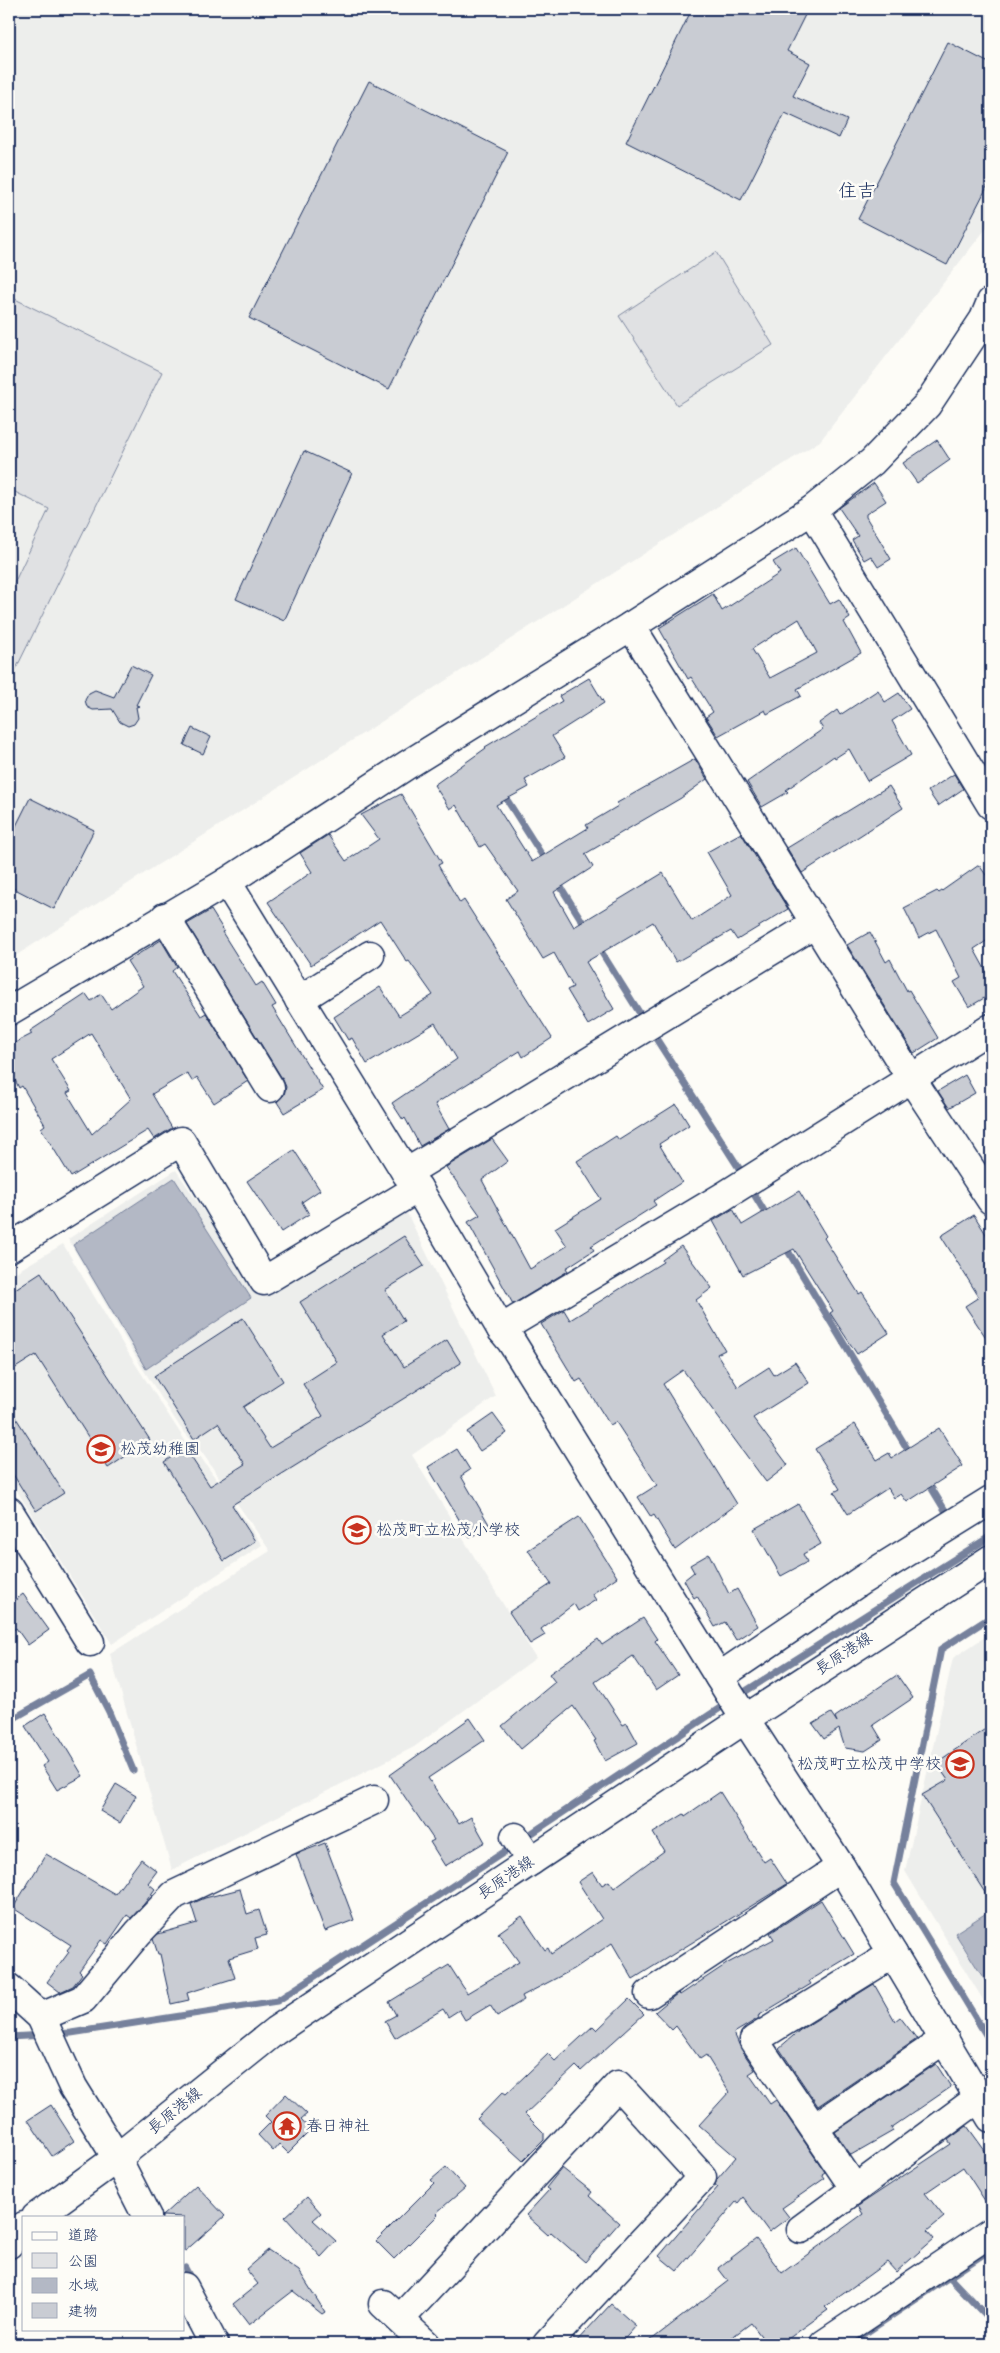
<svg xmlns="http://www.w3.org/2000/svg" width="1000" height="2353" viewBox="0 0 1000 2353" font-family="Kalam,'Klee One',sans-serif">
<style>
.built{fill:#edeeec}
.green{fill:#e0e1e3;stroke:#7e88a0}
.water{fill:#b3b8c5;stroke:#76819c}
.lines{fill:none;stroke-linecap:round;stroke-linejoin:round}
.stream{stroke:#76819c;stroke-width:7}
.building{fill:#c9ccd3;stroke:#1b2f5e;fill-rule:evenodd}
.minor-casing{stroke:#1b2f5e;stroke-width:31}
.major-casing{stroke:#1b2f5e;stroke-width:31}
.minor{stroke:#fdfcf7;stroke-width:28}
.major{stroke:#fdfcf7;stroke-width:28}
.labels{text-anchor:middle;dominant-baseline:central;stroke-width:5;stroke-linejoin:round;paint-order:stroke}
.poi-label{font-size:16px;fill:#1b2f5e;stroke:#fdfcf7;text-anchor:start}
.street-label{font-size:16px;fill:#1b2f5e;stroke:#fdfcf7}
.quarter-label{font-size:19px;fill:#1b2f5e;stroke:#fdfcf7}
</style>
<rect width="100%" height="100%" fill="#fdfcf7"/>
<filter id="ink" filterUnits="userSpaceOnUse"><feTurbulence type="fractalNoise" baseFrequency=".02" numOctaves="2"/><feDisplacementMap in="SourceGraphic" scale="10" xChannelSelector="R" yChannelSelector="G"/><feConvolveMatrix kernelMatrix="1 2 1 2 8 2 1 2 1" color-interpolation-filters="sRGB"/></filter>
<g filter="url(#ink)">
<g class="built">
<path d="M 9,9 L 991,9 L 991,222 L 820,441 L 9,960 Z"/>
<path d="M 176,1170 L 262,1298 L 407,1213 L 496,1396 L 412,1455 L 536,1658 L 414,1747 L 172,1870 L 110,1654 L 270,1551 L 203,1454 L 180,1427 L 141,1366 L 68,1239 Z"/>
<path d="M 63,1244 L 125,1348 L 186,1442 L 200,1456 L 262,1545 L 112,1644 L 9,1478 L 9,1276 Z"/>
<path d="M 991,1633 L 991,2013 L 905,1871 L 953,1658 Z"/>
</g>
<g class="green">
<path d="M 716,252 L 773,345 L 677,405 L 619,316 Z"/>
<path d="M 9,296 L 162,372 L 9,683 L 9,594 L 49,509 L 9,489 Z"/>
</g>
<g class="water">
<path d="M 174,1178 L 251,1298 L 146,1369 L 73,1245 Z"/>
<path d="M 991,1910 L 991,1990 L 955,1933 Z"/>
</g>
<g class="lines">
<g class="stream">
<path d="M 502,792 L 547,863"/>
<path d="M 557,881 L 587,929"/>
<path d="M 597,945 L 644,1020"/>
<path d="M 650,1029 L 744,1176"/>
<path d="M 749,1186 L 769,1219"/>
<path d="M 785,1246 L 911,1455"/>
<path d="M 926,1479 L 946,1512"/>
<path d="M 991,1617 L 941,1649 L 894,1883 L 991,2043"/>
<path d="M 738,1696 L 991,1536"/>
<path d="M 9,1721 L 90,1675 L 109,1712 L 133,1770"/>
<path d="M 523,1839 L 729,1702"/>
<path d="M 54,2034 L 71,2033 L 277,2001 L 515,1845"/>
<path d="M 9,2037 L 44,2035"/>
<path d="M 185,2268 L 193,2283"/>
<path d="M 949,2277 L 991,2321"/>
<path d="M 849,2344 L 991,2249"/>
</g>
</g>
<g class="building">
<path d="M 692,9 L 808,9 L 787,51 L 810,63 L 793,96 L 847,120 L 839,138 L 785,113 L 741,200 L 626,142 Z"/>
<path d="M 948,42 L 991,64 L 991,179 L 947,265 L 858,219 Z"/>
<path d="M 369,81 L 508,152 L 389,389 L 249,318 Z"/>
<path d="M 937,440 L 950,460 L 917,483 L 903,463 Z"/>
<path d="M 304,451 L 352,473 L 284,621 L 236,599 Z"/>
<path d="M 874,483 L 886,501 L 866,514 L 866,517 L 891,559 L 878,567 L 871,556 L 864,560 L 852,540 L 858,536 L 839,508 Z"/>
<path d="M 796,548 L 830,604 L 839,599 L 850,618 L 844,622 L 861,653 L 797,689 L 801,696 L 767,714 L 765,710 L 718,736 L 706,717 L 713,712 L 691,677 L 688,679 L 659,628 L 713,594 L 722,611 L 780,573 L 773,562 ZM 799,619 L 817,653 L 770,678 L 752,649 Z"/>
<path d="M 131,665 L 151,675 L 136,705 L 140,706 L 136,707 L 138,718 L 134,724 L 128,726 L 120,722 L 112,709 L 93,710 L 87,707 L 85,700 L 89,693 L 95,690 L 114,697 Z"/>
<path d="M 589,678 L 604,703 L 552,736 L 565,757 L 525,780 L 529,787 L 496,805 L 532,862 L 588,828 L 586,825 L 618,806 L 617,803 L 695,759 L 707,779 L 681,798 L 585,854 L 593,867 L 554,892 L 574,927 L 663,873 L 692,921 L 732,895 L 707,852 L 741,833 L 788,909 L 737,940 L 731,931 L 676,962 L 653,922 L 586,962 L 614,1009 L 588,1025 L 567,990 L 573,987 L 554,953 L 543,959 L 506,899 L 518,891 L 485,844 L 480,847 L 456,805 L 450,809 L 434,785 L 486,748 L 485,747 L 562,701 L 559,696 Z"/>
<path d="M 878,690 L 885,702 L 899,693 L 910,709 L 892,721 L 911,755 L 867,781 L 849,749 L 835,758 L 834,756 L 786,790 L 788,792 L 762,807 L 747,782 L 823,729 L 819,723 L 837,710 L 840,715 Z"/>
<path d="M 192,728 L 211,737 L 203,754 L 184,745 Z"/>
<path d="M 954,774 L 963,789 L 938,806 L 928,791 Z"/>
<path d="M 889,786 L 903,808 L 802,873 L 787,848 Z"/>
<path d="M 401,794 L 442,863 L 438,865 L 460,903 L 464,900 L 552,1038 L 523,1057 L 520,1051 L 435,1104 L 449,1129 L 420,1146 L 405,1118 L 403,1120 L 392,1103 L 457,1059 L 435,1023 L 367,1064 L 352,1038 L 348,1040 L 334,1017 L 380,987 L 399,1016 L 433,995 L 409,961 L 407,962 L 380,920 L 311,965 L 268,902 L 312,872 L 300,853 L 328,835 L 346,861 L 379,839 L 361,815 Z"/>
<path d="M 30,798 L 94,830 L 54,909 L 9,886 L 9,840 Z"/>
<path d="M 979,865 L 991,882 L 991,938 L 974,949 L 991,980 L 991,994 L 969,1007 L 954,982 L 961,978 L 936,929 L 919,938 L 904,908 L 937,891 L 939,893 Z"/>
<path d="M 211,910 L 224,931 L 222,932 L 256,986 L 262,982 L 276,1005 L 272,1007 L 323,1090 L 284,1113 L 277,1102 L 284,1095 L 286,1087 L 283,1080 L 187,924 Z"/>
<path d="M 870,932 L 886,962 L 890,959 L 907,991 L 909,990 L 938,1038 L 914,1053 L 847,945 Z"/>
<path d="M 161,940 L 177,967 L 172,971 L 201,1016 L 206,1013 L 248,1081 L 214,1103 L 197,1077 L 192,1081 L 187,1073 L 152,1094 L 172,1128 L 154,1139 L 148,1130 L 71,1177 L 41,1128 L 45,1125 L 22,1086 L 19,1088 L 9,1068 L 9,1046 L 32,1034 L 30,1031 L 86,994 L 91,1001 L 101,994 L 111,1009 L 143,986 L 127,961 ZM 91,1033 L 131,1099 L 92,1134 L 67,1093 L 71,1091 L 51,1059 Z"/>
<path d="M 965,1075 L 975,1093 L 949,1108 L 938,1091 Z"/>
<path d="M 676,1104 L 689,1125 L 659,1144 L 682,1182 L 653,1201 L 656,1205 L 591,1246 L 594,1250 L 566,1268 L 568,1271 L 513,1304 L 468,1222 L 480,1215 L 446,1167 L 492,1139 L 508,1161 L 482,1180 L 530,1269 L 567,1246 L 555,1228 L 601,1199 L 577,1161 L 616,1136 L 619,1140 Z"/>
<path d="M 294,1150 L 320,1190 L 302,1202 L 309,1214 L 281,1232 L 247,1181 Z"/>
<path d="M 799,1191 L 826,1236 L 824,1238 L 859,1294 L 862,1292 L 889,1333 L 857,1354 L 830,1313 L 833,1311 L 794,1249 L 743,1275 L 713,1221 L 733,1209 L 742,1225 Z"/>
<path d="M 974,1215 L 991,1242 L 991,1345 L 965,1306 L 979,1297 L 941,1236 Z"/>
<path d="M 404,1236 L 424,1266 L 385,1290 L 404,1321 L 383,1334 L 404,1367 L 447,1340 L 461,1363 L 232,1505 L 255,1541 L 224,1561 L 164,1462 L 185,1448 L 210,1486 L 245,1464 L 218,1423 L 194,1439 L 154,1376 L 243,1318 L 283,1381 L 243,1407 L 270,1448 L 323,1416 L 303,1384 L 337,1362 L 300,1302 Z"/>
<path d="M 681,1246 L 712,1288 L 696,1300 L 725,1350 L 717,1354 L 738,1387 L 769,1367 L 774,1375 L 795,1362 L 809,1383 L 753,1418 L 788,1465 L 766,1482 L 683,1370 L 663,1384 L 737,1504 L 675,1550 L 654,1515 L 651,1517 L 638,1497 L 657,1485 L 616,1422 L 610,1425 L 581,1379 L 576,1382 L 541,1324 L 564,1310 L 570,1320 L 663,1262 L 662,1260 Z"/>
<path d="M 41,1272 L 150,1440 L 108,1468 L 36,1355 L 9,1372 L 9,1293 Z"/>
<path d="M 9,1407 L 64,1493 L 36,1511 L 9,1468 Z"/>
<path d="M 493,1414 L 507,1433 L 480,1451 L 467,1432 Z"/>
<path d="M 855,1424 L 877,1460 L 889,1453 L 892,1458 L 939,1428 L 963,1466 L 907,1502 L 901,1494 L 894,1498 L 888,1488 L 848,1514 L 834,1492 L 840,1489 L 815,1449 Z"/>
<path d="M 457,1449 L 470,1470 L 461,1476 L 490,1526 L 470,1538 L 428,1467 Z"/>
<path d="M 798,1504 L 821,1544 L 803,1554 L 807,1562 L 781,1576 L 754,1529 Z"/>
<path d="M 579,1517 L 617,1577 L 592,1594 L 596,1600 L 578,1611 L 574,1604 L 541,1629 L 545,1635 L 530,1644 L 509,1612 L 551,1584 L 528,1550 Z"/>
<path d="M 709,1554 L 729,1594 L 737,1589 L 758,1626 L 736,1640 L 725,1622 L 715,1627 L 697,1596 L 694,1598 L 684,1580 L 694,1572 L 690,1565 Z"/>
<path d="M 23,1594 L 49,1630 L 28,1645 L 16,1628 L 9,1633 L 9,1605 Z"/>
<path d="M 643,1618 L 657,1639 L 655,1641 L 678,1675 L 656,1690 L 633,1656 L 595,1682 L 623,1725 L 627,1723 L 638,1743 L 605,1761 L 594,1741 L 596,1740 L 573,1706 L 521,1749 L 502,1726 L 555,1682 L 549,1674 L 598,1639 L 602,1645 Z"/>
<path d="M 897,1675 L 913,1698 L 873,1725 L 882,1740 L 865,1751 L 845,1748 L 839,1729 L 824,1739 L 813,1724 L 831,1713 L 837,1722 L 835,1717 Z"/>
<path d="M 45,1713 L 83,1776 L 57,1790 L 42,1766 L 48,1762 L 25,1726 Z"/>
<path d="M 470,1718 L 485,1740 L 428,1778 L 459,1824 L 471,1817 L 485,1842 L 445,1866 L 430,1842 L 434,1840 L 390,1775 Z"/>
<path d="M 991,1725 L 991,1902 L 922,1795 L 948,1780 L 936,1763 Z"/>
<path d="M 116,1784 L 136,1796 L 120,1823 L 100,1811 Z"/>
<path d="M 720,1792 L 764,1862 L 770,1858 L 787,1884 L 633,1979 L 612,1943 L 574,1969 L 522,1996 L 524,2000 L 497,2016 L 490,2005 L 465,2020 L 459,2010 L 448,2017 L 443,2009 L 395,2038 L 385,2021 L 396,2015 L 389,2002 L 449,1965 L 467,1993 L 519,1962 L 498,1933 L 522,1916 L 545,1950 L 548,1948 L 551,1954 L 602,1919 L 578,1882 L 593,1872 L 602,1885 L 609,1881 L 614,1888 L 664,1851 L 653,1833 L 684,1814 L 685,1816 Z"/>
<path d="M 325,1843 L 354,1920 L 325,1931 L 296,1854 Z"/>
<path d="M 46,1854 L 115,1894 L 141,1859 L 157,1871 L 148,1883 L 155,1889 L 144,1904 L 131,1918 L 127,1915 L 107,1944 L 101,1940 L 79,1971 L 82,1974 L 73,1986 L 60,1992 L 47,1982 L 69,1952 L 67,1950 L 71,1945 L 13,1908 Z"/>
<path d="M 240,1889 L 247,1914 L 259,1910 L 267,1935 L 255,1938 L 258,1949 L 229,1958 L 235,1978 L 187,1993 L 189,2000 L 171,2004 L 160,1954 L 158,1954 L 153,1939 L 158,1934 L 197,1923 L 191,1904 L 205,1898 Z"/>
<path d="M 821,1900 L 854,1954 L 809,1981 L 811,1984 L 758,2016 L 759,2018 L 734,2033 L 741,2049 L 755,2070 L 749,2074 L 770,2104 L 776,2100 L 825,2172 L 822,2174 L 825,2178 L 782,2208 L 789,2217 L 769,2232 L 743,2197 L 738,2203 L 736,2202 L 677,2271 L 659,2256 L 718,2187 L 715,2185 L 717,2179 L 736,2157 L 699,2125 L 729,2092 L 706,2055 L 700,2059 L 676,2026 L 672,2030 L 655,2012 L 678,1993 L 680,1995 L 728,1963 L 774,1939 L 770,1933 Z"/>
<path d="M 874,1984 L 895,2021 L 900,2017 L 917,2039 L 818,2106 L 779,2048 L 800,2030 Z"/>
<path d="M 629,1999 L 644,2014 L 581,2071 L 576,2066 L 525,2114 L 544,2133 L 544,2140 L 523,2161 L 477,2119 L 503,2092 L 506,2094 L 548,2054 L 555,2061 L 593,2026 L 597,2030 Z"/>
<path d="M 936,2064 L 951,2087 L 891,2128 L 893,2131 L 851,2155 L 835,2132 Z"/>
<path d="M 286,2094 L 307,2114 L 301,2119 L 311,2130 L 288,2153 L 279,2144 L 273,2151 L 258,2135 L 271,2122 L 265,2116 Z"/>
<path d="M 51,2105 L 74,2141 L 52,2156 L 28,2120 Z"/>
<path d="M 967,2126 L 991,2159 L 991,2210 L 963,2167 L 925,2193 L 944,2217 L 927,2231 L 934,2239 L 896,2272 L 887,2262 L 825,2307 L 828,2310 L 781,2344 L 767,2344 L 751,2323 L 723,2344 L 646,2344 L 728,2281 L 718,2268 L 756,2239 L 782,2273 L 863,2214 L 858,2206 L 951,2144 L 948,2140 Z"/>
<path d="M 446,2167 L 465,2188 L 436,2213 L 438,2215 L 394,2259 L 376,2241 L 434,2183 L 431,2180 Z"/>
<path d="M 562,2168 L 592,2192 L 589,2196 L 619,2223 L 585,2262 L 551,2232 L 548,2235 L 526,2215 L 549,2190 L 546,2188 Z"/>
<path d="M 196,2185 L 225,2216 L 184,2252 L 184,2217 L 162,2216 Z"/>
<path d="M 307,2197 L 321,2213 L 313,2220 L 336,2241 L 321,2257 L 285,2217 Z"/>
<path d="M 268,2250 L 299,2271 L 325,2312 L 322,2314 L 293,2291 L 249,2325 L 233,2304 L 258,2284 L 246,2269 Z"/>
<path d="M 611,2304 L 636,2326 L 620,2344 L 574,2344 Z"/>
</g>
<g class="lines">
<g class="minor-casing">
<g id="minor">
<path d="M 812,510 L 991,805"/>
<path d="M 631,626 L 911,1078 L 991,1200"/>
<path d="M 227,882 L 406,1173 L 418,1188 L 501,1329 L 511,1341 L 745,1719 L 841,1867 L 991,2118"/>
<path d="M 165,917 L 270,1088"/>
<path d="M 299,1000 L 370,955"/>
<path d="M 9,1011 L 227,882 L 407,765 L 631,626 L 812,510 L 872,462 L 927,405 L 984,319 L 991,302"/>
<path d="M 406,1173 L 815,924"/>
<path d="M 9,1248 L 181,1141 L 264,1281 L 418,1188"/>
<path d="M 501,1329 L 724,1196 L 991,1028"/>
<path d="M 9,1511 L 90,1642"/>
<path d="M 719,1677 L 862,1580 L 991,1500"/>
<path d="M 515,1837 L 531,1861"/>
<path d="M 9,1988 L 41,2017 L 73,2087 L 117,2158 L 147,2217"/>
<path d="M 649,1994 L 841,1867"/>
<path d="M 41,2017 L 83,1999 L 138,1933 L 174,1895 L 374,1800"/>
<path d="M 814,2128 L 945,2039"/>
<path d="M 855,2189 L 754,2040 L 893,1954"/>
<path d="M 801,2229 L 980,2097"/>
<path d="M 184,2287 L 214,2344"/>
<path d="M 383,2304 L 426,2344"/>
<path d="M 400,2319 L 618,2085 L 702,2177 L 547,2344"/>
<path d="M 824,2344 L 991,2232"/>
</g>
</g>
<g class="major-casing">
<g id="major">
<path d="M 36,2217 L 117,2158 L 275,2031 L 745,1719 L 991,1559"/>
<path d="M 9,2244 L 24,2226"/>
</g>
</g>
<use href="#minor" class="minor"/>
<use href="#major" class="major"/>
</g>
</g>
<defs>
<g id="school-ring" transform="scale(1.4375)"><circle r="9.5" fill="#fdfcf7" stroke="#c8321e" stroke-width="1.5"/><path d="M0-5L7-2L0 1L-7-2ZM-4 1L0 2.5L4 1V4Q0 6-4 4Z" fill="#c8321e"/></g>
<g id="temple-ring" transform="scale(1.4375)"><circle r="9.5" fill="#fdfcf7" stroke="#c8321e" stroke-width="1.5"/><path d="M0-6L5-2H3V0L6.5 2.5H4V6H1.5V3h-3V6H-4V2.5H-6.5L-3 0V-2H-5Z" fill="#c8321e"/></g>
</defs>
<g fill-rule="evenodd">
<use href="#school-ring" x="101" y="1449"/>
<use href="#school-ring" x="357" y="1530"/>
<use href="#school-ring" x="960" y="1764"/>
<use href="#temple-ring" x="287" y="2126"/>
</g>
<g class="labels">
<g class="poi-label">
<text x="120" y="1449">松茂幼稚園</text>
<text x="376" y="1530">松茂町立松茂小学校</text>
<text x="941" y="1764" text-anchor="end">松茂町立松茂中学校</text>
<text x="306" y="2126">春日神社</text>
</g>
<g class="street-label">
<text transform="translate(844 1654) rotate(-33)">長原港線</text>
<text transform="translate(506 1878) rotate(-34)">長原港線</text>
<text transform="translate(175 2111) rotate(-39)">長原港線</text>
</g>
<g class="quarter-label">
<text x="857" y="192">住吉</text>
</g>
</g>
<rect width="1000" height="2353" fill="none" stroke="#fdfcf7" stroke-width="30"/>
<rect x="15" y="15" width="970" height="2323" fill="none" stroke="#1b2f5e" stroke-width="2" filter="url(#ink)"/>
<rect x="22" y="2216" width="162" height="115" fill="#fdfcf7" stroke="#a3aaba"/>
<rect x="32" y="2232" width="25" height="8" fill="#fdfcf7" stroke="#a3aaba"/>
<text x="68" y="2240" font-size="15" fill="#1b2f5e">道路</text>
<rect x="32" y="2253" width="25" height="15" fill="#e0e1e3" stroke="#a3aaba"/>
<text x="68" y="2266" font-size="15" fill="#1b2f5e">公園</text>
<rect x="32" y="2278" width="25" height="15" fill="#b3b8c5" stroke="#a3aaba"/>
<text x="68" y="2290" font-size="15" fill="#1b2f5e">水域</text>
<rect x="32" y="2303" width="25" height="15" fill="#c9ccd3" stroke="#a3aaba"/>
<text x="68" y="2316" font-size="15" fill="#1b2f5e">建物</text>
</svg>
